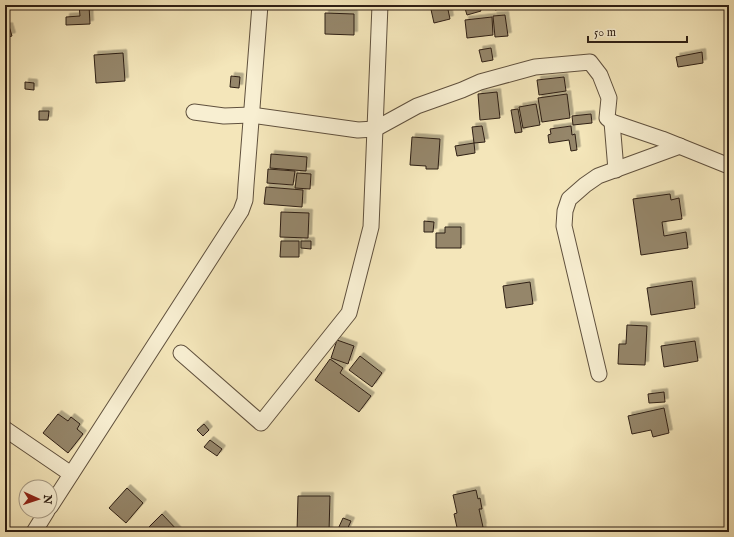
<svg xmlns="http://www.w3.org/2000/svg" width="734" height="537" viewBox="0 0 734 537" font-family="'IM FELL English',serif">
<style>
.building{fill:#95866a;stroke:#2e1f14;filter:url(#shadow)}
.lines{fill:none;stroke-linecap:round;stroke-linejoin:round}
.minor-casing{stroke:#60513e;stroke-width:17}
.minor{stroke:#f8efd2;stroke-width:15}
</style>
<defs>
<filter id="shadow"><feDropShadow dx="3.5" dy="-3.5" stdDeviation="0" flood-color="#0004"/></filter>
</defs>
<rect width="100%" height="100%" fill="#f4e6ba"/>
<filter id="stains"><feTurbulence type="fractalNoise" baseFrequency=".005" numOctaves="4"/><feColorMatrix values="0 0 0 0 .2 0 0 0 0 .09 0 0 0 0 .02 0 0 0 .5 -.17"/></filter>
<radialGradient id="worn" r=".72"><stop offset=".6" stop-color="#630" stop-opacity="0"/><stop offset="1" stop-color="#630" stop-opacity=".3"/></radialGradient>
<g class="building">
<path d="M 79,5 L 89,5 L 90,24 L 66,25 L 66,17 L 80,16 Z"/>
<path d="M 430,5 L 447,5 L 450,19 L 434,23 Z"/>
<path d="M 464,5 L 479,5 L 481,11 L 467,15 Z"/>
<path d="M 494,5 L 516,5 L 495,10 Z"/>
<path d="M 325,13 L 354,14 L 354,35 L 325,34 Z"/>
<path d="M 505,15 L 508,36 L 495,37 L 493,16 Z"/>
<path d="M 492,17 L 493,35 L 467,38 L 465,20 Z"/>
<path d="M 9,26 L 12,36 L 5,38 L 5,27 Z"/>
<path d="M 491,48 L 493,60 L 482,62 L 479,50 Z"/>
<path d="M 702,52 L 703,63 L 678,67 L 676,57 Z"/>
<path d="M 123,53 L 125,81 L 96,83 L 94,55 Z"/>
<path d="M 231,76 L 240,77 L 239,88 L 230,87 Z"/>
<path d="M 564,77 L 566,91 L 539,95 L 537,80 Z"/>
<path d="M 25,82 L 34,83 L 34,90 L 25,89 Z"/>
<path d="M 497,92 L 500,118 L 480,120 L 478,94 Z"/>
<path d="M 567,94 L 570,118 L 542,122 L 538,98 Z"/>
<path d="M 536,104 L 540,125 L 523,128 L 519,107 Z"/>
<path d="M 518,109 L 522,132 L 515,133 L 511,110 Z"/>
<path d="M 39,111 L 49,111 L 48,120 L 39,120 Z"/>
<path d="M 591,114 L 592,123 L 573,125 L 572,116 Z"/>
<path d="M 482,126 L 485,142 L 474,143 L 472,127 Z"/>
<path d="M 571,126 L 572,135 L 575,134 L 577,150 L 571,151 L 569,140 L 549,143 L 548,135 L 551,134 L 550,129 Z"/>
<path d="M 412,137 L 440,139 L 438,169 L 426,169 L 426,166 L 410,165 Z"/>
<path d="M 474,143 L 475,153 L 457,156 L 455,146 Z"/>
<path d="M 271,154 L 307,157 L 306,171 L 270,168 Z"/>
<path d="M 268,169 L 295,171 L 293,185 L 267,183 Z"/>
<path d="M 297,173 L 311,174 L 310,189 L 295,188 Z"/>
<path d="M 266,187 L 303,190 L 302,207 L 264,204 Z"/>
<path d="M 670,194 L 671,200 L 679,198 L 682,219 L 662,222 L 664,236 L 686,232 L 688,248 L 641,255 L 633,199 Z"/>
<path d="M 281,212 L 309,213 L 308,238 L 280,237 Z"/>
<path d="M 424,221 L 434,222 L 433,232 L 424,232 Z"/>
<path d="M 445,227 L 461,227 L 461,248 L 436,248 L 436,233 L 445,233 Z"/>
<path d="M 281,241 L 299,241 L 299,257 L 280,257 Z"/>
<path d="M 301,241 L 311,241 L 311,249 L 301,248 Z"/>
<path d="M 692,281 L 695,308 L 651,315 L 647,288 Z"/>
<path d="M 530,282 L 533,304 L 506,308 L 503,286 Z"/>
<path d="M 627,325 L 647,326 L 645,365 L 618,364 L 619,344 L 626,344 Z"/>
<path d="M 337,340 L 354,346 L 348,364 L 331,358 Z"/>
<path d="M 695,341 L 698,361 L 664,367 L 661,346 Z"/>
<path d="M 360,356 L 382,373 L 372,387 L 349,370 Z"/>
<path d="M 330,359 L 343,368 L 340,373 L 371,396 L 359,412 L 315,380 Z"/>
<path d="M 664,392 L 665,402 L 649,403 L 648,394 Z"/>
<path d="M 664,408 L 669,433 L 653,437 L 651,430 L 632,434 L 628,416 Z"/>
<path d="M 58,414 L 68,421 L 71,417 L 80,424 L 77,429 L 83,434 L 68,453 L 43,433 Z"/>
<path d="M 204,424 L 209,430 L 203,436 L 197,430 Z"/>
<path d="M 210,440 L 222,449 L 217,456 L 204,447 Z"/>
<path d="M 127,488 L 143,503 L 126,523 L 109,508 Z"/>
<path d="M 476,490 L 478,499 L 480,498 L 482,509 L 479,509 L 483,527 L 482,527 L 483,531 L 469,532 L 469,530 L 458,532 L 454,514 L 457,513 L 453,495 Z"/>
<path d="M 298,496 L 330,496 L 329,532 L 297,532 Z"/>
<path d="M 162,514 L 179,532 L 148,532 L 146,530 Z"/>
<path d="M 343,518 L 351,521 L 346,532 L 338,529 Z"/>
</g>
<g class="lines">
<g class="minor-casing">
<g id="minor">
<path d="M 194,112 L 224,116 L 251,115 L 358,130 L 375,129 L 417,106 L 462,90 L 480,82 L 535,67 L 590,62 L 600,75 L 609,98 L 607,118 L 612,122 L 662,139 L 729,166"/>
<path d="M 612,122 L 616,170"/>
<path d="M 181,353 L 261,423 L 349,313 L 371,227 L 380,5"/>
<path d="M 599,374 L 564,226 L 565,211 L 569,199 L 585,185 L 598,176 L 680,146"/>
<path d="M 5,429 L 71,474"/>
<path d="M 50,507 L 241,211 L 245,200 L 246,185 L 260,5"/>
<path d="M 34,532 L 47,511"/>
</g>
</g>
<use href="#minor" class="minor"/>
</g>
<rect width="734" height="537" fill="none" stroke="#f4e6ba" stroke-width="20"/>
<rect x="6" y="6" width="722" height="525" fill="none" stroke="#2e1f14" stroke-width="2"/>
<rect x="10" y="10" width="714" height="517" fill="none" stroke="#2e1f14"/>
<g transform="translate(38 499) rotate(93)"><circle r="19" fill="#f8efd2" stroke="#a79c86"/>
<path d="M0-3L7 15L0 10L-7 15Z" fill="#8f2418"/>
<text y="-6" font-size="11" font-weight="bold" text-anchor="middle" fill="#2e1f14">N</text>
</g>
<path d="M588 36v6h99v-6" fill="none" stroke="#2e1f14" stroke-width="2"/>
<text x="594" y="36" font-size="12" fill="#2e1f14" stroke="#f8efd2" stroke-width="3" paint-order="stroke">50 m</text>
<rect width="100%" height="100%" filter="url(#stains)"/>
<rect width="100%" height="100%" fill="url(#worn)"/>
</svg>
